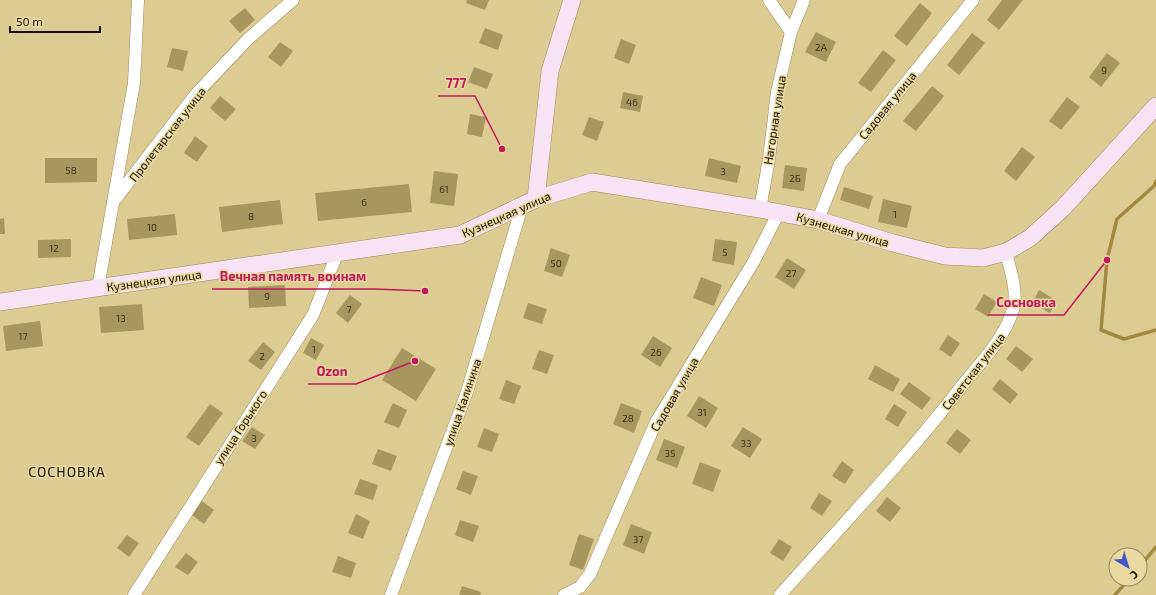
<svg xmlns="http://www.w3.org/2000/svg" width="1156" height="595" viewBox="0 0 1156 595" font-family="'Exo 2',sans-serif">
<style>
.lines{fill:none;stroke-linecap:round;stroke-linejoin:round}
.stream{stroke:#a18a3e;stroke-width:3.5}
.building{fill:#a79660}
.street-casing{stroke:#9c8c56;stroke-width:13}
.secondary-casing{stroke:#9c8c56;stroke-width:18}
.street{stroke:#fff;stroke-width:12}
.secondary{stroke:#f7e3f3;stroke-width:17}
.labels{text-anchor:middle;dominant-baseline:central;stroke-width:3;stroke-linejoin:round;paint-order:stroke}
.number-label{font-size:10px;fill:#3a3118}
.street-label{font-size:12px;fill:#150f00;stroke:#ead9a0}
.quarter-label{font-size:14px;letter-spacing:1px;fill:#150f00;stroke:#ead9a0}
.leader{fill:none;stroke:#c2185b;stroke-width:1.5}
.callout-dot{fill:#c2185b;stroke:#ead9a0;stroke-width:1.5}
.callout-label{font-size:13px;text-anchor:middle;font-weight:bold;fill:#c2185b;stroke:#ead9a0;stroke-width:3;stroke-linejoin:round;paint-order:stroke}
</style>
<rect width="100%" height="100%" fill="#ddcb94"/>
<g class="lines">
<g class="stream">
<path d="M 1156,181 L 1154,186 L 1117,219 L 1107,260 L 1101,330 L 1124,339 L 1156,330"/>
<path d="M 1140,566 L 1156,547"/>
<path d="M 1115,595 L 1129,579"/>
</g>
</g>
<g class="building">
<path d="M 467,0 L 489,0 L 485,10 L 466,3 Z"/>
<path d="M 1002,0 L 1023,0 L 999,30 L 987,20 Z"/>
<path d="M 920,3 L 932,13 L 907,46 L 894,36 Z"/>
<path d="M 245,8 L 255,20 L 240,33 L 229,21 Z"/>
<path d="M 485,28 L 503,35 L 498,50 L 479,43 Z"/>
<path d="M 816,32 L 836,42 L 826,62 L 805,52 Z"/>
<path d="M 972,33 L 985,43 L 959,75 L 947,65 Z"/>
<path d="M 621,39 L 636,45 L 629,64 L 614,58 Z"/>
<path d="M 280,42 L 293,51 L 281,67 L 268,57 Z"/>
<path d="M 172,48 L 188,51 L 183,71 L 167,67 Z"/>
<path d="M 883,50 L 896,60 L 871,92 L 858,83 Z"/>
<path d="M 1107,53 L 1120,63 L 1101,87 L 1089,77 Z"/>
<path d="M 474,67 L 493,74 L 487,89 L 468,82 Z"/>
<path d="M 932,86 L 944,96 L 916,131 L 903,121 Z"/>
<path d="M 623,92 L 643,96 L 640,112 L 620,108 Z"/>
<path d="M 220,96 L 236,109 L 225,121 L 210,108 Z"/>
<path d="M 1067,97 L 1080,107 L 1061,130 L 1049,121 Z"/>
<path d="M 470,114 L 486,117 L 482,137 L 467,134 Z"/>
<path d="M 589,117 L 604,122 L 597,141 L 582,135 Z"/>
<path d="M 195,136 L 208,146 L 197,162 L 184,153 Z"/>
<path d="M 1022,147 L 1035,157 L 1016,181 L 1004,171 Z"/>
<path d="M 45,158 L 97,158 L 97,182 L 45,183 Z"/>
<path d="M 709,158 L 741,166 L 737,183 L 705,176 Z"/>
<path d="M 785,165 L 807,168 L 804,191 L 782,188 Z"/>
<path d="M 434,171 L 458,174 L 454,206 L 430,203 Z"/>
<path d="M 409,184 L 412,212 L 318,221 L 315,193 Z"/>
<path d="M 844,187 L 873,196 L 869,209 L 840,200 Z"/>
<path d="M 883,199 L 912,206 L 907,228 L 878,222 Z"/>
<path d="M 280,200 L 283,224 L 222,232 L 219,207 Z"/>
<path d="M 175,214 L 177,235 L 129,240 L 127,219 Z"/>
<path d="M 4,218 L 5,234 L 0,234 L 0,219 Z"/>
<path d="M 71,239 L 71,257 L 38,258 L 38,240 Z"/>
<path d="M 715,239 L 737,242 L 734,265 L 712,261 Z"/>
<path d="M 551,248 L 570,255 L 562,277 L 544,271 Z"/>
<path d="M 787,258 L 806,270 L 794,289 L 775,277 Z"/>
<path d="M 701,277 L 722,285 L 714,306 L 693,298 Z"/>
<path d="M 285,285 L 286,306 L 249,308 L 248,287 Z"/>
<path d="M 1039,290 L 1057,301 L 1050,313 L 1032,303 Z"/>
<path d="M 984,294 L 997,302 L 988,317 L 975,309 Z"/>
<path d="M 350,295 L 362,304 L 348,323 L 336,313 Z"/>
<path d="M 528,303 L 547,309 L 542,324 L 523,318 Z"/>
<path d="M 142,304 L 144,330 L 101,333 L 99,307 Z"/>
<path d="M 40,321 L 43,346 L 6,351 L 3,326 Z"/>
<path d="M 948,335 L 960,343 L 951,357 L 939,349 Z"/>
<path d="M 653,336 L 672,348 L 660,367 L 641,355 Z"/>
<path d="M 311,338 L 324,345 L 316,360 L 303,353 Z"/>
<path d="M 263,342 L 275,352 L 261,370 L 248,361 Z"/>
<path d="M 1016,346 L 1033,359 L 1022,372 L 1006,359 Z"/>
<path d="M 402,348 L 436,369 L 416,401 L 382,380 Z"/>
<path d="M 539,350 L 554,355 L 547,374 L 532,369 Z"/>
<path d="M 875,365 L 900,379 L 893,392 L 868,379 Z"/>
<path d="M 1000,379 L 1018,394 L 1010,404 L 992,389 Z"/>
<path d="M 506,380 L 521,386 L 514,404 L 499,399 Z"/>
<path d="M 909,382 L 931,398 L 922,410 L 900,394 Z"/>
<path d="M 699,396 L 718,408 L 706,428 L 687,416 Z"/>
<path d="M 393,403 L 407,410 L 399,428 L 384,422 Z"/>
<path d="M 621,403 L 642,411 L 634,433 L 613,424 Z"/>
<path d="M 210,404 L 223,413 L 199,446 L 186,437 Z"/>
<path d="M 894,404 L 907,412 L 898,427 L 885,419 Z"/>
<path d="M 252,427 L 265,435 L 255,449 L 242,441 Z"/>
<path d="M 743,427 L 762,439 L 750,458 L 731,446 Z"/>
<path d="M 484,428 L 499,434 L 492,452 L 477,447 Z"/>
<path d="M 957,429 L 971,440 L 960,454 L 946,443 Z"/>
<path d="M 664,439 L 685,447 L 677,468 L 656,460 Z"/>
<path d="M 378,449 L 397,456 L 391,471 L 372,464 Z"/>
<path d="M 842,461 L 854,470 L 845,484 L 832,476 Z"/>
<path d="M 700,462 L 721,470 L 713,492 L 692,484 Z"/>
<path d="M 463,471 L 478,476 L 471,495 L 456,489 Z"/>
<path d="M 360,479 L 378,485 L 373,500 L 354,494 Z"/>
<path d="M 819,493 L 832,501 L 822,516 L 810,508 Z"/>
<path d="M 887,497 L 901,508 L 890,522 L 876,511 Z"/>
<path d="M 202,501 L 214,510 L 204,524 L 192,515 Z"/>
<path d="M 356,514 L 370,521 L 363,539 L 348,533 Z"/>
<path d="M 460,520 L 479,526 L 473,542 L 455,535 Z"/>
<path d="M 631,524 L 652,532 L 644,554 L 623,545 Z"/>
<path d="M 579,534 L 594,539 L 583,570 L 569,565 Z"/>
<path d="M 127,535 L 139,543 L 129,557 L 117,548 Z"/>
<path d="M 779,539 L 792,547 L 783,561 L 770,553 Z"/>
<path d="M 186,553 L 198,562 L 188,575 L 175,567 Z"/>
<path d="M 338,556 L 356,563 L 351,578 L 332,572 Z"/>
<path d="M 462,586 L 481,592 L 480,595 L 459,595 Z"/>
</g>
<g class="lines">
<g class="street-casing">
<g id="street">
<path d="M 769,0 L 791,32"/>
<path d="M 113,202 L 196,94 L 248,39 L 293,0"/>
<path d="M 760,209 L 769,159 L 777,92 L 791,32 L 804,0"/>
<path d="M 818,220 L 840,164 L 973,0"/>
<path d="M 98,288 L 134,83 L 138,0"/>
<path d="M 134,595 L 313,315 L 337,254"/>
<path d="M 391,595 L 467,392 L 522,206"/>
<path d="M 564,595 L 580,587 L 590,574 L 656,422 L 754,261 L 779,212"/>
<path d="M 780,595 C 842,525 908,456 965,382 C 984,359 1007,335 1014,306 C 1017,289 1010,269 1006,252"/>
</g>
</g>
<g class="secondary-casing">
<g id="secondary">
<path d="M 536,199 L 550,71 L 572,0"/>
<path d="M 0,302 L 460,235 L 536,199 L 592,182 L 760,209 L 818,220 L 893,243 L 945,256 L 983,258 L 1006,252 L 1030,238 L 1063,208 L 1156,106"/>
</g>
</g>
<use href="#street" class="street"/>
<use href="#secondary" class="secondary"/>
</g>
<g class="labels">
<g class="number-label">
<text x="821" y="47">2А</text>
<text x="1104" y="70">9</text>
<text x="632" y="102">46</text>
<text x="71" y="170">58</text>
<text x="723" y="171">3</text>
<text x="795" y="178">2Б</text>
<text x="444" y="189">61</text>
<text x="364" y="202">6</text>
<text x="895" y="214">1</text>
<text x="251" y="216">8</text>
<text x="152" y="227">10</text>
<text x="54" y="248">12</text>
<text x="725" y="252">5</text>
<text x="556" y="263">50</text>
<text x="791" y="273">27</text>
<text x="267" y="296">9</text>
<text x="349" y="309">7</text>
<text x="121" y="318">13</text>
<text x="23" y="336">17</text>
<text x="314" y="349">1</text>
<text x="656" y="352">26</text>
<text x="262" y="356">2</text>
<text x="702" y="412">31</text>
<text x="628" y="418">28</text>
<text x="254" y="438">3</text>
<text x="746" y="443">33</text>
<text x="670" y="453">35</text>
<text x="638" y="539">37</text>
</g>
<g class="street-label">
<text transform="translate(887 105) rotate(-51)">Садовая улица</text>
<text transform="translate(774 120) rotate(-81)">Нагорная улица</text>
<text transform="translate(167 134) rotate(-52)">Пролетарская улица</text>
<text transform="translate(506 214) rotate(-24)">Кузнецкая улица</text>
<text transform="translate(843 229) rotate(16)">Кузнецкая улица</text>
<text transform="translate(154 280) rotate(-8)">Кузнецкая улица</text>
<text transform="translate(973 371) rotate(-52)">Советская улица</text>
<text transform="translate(674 394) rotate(-60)">Садовая улица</text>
<text transform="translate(462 402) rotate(-71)">улица Калинина</text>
<text transform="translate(240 427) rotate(-57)">улица Горького</text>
</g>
<g class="quarter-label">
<text x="67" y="471">СОСНОВКА</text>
</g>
</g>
<path class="leader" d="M502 149L475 96H438M425 291L374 289H212M1107 260L1064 315H988M415 361L356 384H308"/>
<g class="callout-dot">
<circle cx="502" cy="149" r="4"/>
<circle cx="425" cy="291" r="4"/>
<circle cx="1107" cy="260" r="4"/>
<circle cx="415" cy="361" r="4"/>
</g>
<g class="callout-label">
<text x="456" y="88">777</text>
<text x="293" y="281">Вечная память воинам</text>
<text x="1026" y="307">Сосновка</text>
<text x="332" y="376">Ozon</text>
</g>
<g transform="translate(1128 567) rotate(142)"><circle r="19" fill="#ead9a0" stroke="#958860"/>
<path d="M0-3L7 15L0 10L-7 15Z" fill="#4654c8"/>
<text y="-6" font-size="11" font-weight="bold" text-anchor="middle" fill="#150f00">С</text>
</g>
<path d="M10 26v6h90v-6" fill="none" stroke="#150f00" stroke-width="2"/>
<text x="16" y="26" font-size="12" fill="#150f00" stroke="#ead9a0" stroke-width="3" paint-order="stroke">50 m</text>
</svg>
